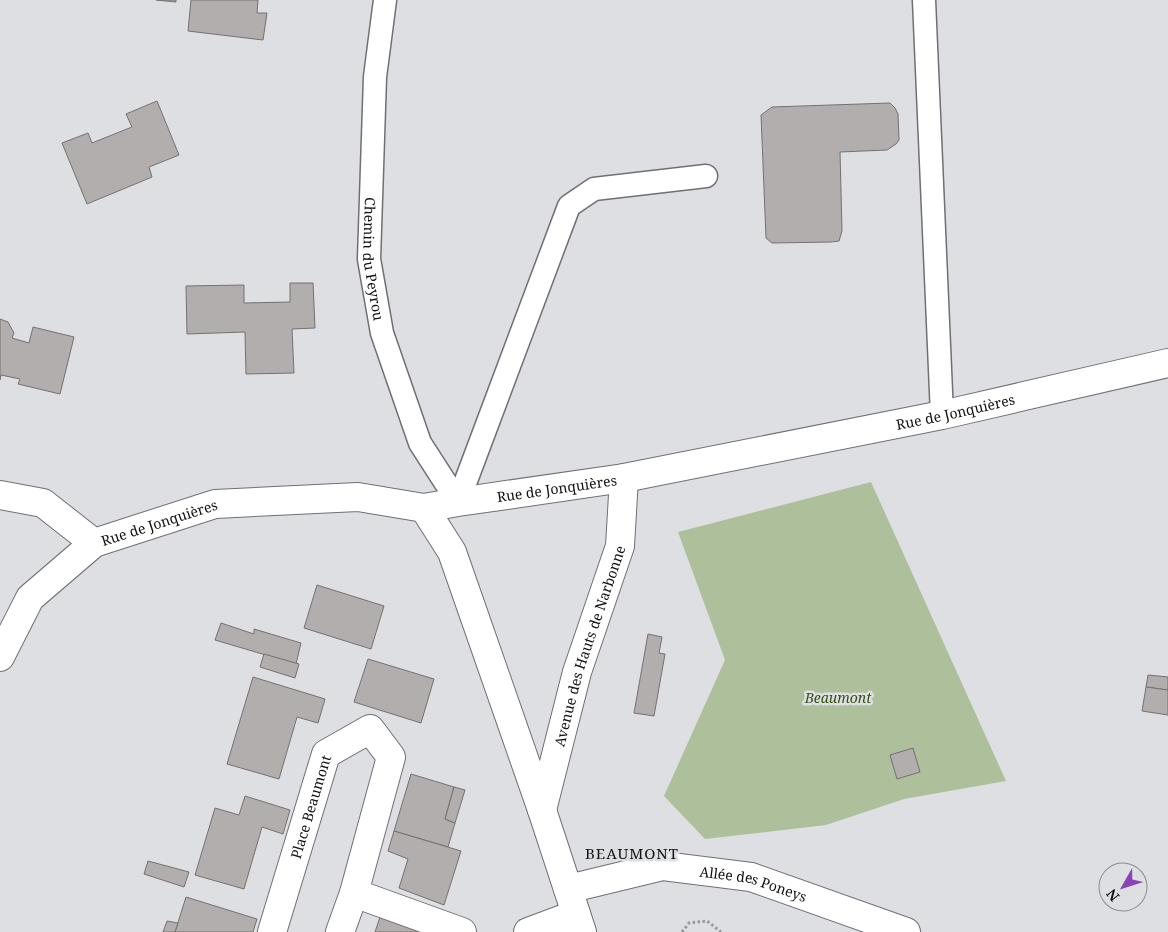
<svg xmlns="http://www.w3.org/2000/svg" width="1168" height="932" viewBox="0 0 1168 932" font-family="'Noto Serif',serif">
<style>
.green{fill:#adc09b}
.building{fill:#b2aead;stroke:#747170}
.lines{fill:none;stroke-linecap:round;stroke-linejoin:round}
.service-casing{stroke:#707074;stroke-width:25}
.minor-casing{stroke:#707074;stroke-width:30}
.path{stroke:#98989b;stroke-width:3;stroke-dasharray:2.5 2.5;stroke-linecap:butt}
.service{stroke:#fff;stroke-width:22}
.minor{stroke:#fff;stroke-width:28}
.labels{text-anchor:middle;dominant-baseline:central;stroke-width:5;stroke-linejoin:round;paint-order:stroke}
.street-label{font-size:14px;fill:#111112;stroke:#dedfe2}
.park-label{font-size:14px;font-style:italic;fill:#375014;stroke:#dedfe2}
.neighbourhood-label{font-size:15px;letter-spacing:1px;fill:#111112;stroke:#dedfe2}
</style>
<rect width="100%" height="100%" fill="#dedfe2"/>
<path class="green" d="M 871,482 L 1006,781 L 904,799 L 826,825 L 705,839 L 664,796 L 725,660 L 678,532 Z"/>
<g class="building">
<path d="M 156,0 L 176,0 L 176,2 Z"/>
<path d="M 191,0 L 258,0 L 257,13 L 267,13 L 263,40 L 188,31 Z"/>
<path d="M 157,101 L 179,155 L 149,167 L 152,177 L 87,204 L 62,143 L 88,133 L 92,143 L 132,127 L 126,114 Z"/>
<path d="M 890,103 L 895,108 L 898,114 L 899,140 L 896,144 L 887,150 L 840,152 L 842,231 L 839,241 L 831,242 L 772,243 L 766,238 L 761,115 L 772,107 Z"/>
<path d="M 290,283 L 313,283 L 315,328 L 292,329 L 294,373 L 246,374 L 245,332 L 187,334 L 186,286 L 244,285 L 244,303 L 290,302 Z"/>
<path d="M 0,319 L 8,322 L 14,333 L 12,338 L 29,343 L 33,327 L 74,337 L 60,394 L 18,384 L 20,379 L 1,375 L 0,380 Z"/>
<path d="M 317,585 L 384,606 L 371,649 L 304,628 Z"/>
<path d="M 221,623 L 254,634 L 254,629 L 301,643 L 296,664 L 215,640 Z"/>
<path d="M 648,634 L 662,637 L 659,653 L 665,654 L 654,716 L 634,713 Z"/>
<path d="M 264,654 L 299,664 L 295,678 L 260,667 Z"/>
<path d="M 368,659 L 434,679 L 421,723 L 354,702 Z"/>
<path d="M 1148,675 L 1168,677 L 1168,690 L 1146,687 Z"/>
<path d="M 253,677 L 325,699 L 318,723 L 297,717 L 279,779 L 227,764 Z"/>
<path d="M 1146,687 L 1168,690 L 1168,715 L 1142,711 Z"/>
<path d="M 913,748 L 920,772 L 897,779 L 890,755 Z"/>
<path d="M 411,774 L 454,787 L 445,819 L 455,823 L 448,847 L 394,831 Z"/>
<path d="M 454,787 L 465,790 L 455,823 L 445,819 Z"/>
<path d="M 245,796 L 290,810 L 283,834 L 262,827 L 244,889 L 195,875 L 215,808 L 239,815 Z"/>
<path d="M 394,831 L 461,851 L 444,905 L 399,888 L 408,859 L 388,851 Z"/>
<path d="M 148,861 L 189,872 L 184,887 L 144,874 Z"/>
<path d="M 186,897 L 257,919 L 253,932 L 175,932 Z"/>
<path d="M 380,917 L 424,932 L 375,932 Z"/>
<path d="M 167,921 L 178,923 L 175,932 L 163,932 Z"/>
</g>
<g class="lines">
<g class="service-casing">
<g id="service">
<path id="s1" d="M 385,0 L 375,77 L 369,259 L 382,333 L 420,443 L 458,502"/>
<path d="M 924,0 L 942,415"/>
<path d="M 458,502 L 569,206 L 594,189 L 706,176"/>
</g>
</g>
<g class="minor-casing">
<g id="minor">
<path d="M 0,495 L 43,503 L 94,543"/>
<path d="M 424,508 L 452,552 L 542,810 L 582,932"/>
<path id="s2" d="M 0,657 L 30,598 L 94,543 L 215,504 L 358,497 L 424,508 L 458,502 L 624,478 L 942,415 L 1168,363"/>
<path id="s3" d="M 542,810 L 577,672 L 620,546 L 624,478"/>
<path id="s4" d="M 568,889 L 663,866 L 751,877 L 906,932"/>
<path d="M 354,893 L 462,932"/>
<path id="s5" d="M 272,932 L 326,754 L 370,729 L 391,757 L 354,893 L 340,932"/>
<path d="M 528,932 L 576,914"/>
</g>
</g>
<path class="path" d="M 682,932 L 689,923 L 707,921 L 721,932"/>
<use href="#service" class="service"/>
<use href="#minor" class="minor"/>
</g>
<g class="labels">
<g class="street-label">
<text stroke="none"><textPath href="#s1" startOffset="260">Chemin du Peyrou</textPath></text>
<text stroke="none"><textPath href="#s2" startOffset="1028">Rue de Jonquières</textPath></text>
<text stroke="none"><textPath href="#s2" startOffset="622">Rue de Jonquières</textPath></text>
<text stroke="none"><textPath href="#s2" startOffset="219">Rue de Jonquières</textPath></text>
<text stroke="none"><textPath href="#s3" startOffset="171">Avenue des Hauts de Narbonne</textPath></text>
<text stroke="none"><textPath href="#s5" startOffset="131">Place Beaumont</textPath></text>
<text stroke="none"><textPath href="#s4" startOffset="190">Allée des Poneys</textPath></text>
</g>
<g class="park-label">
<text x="838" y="697">Beaumont</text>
</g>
<g class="neighbourhood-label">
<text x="632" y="853">BEAUMONT</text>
</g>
</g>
<g transform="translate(1123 887) rotate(231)"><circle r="24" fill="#dedfe2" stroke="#8c8d8f"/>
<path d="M0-4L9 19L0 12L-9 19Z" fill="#8843b7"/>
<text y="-8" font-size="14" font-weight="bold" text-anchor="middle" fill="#111112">N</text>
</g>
</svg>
